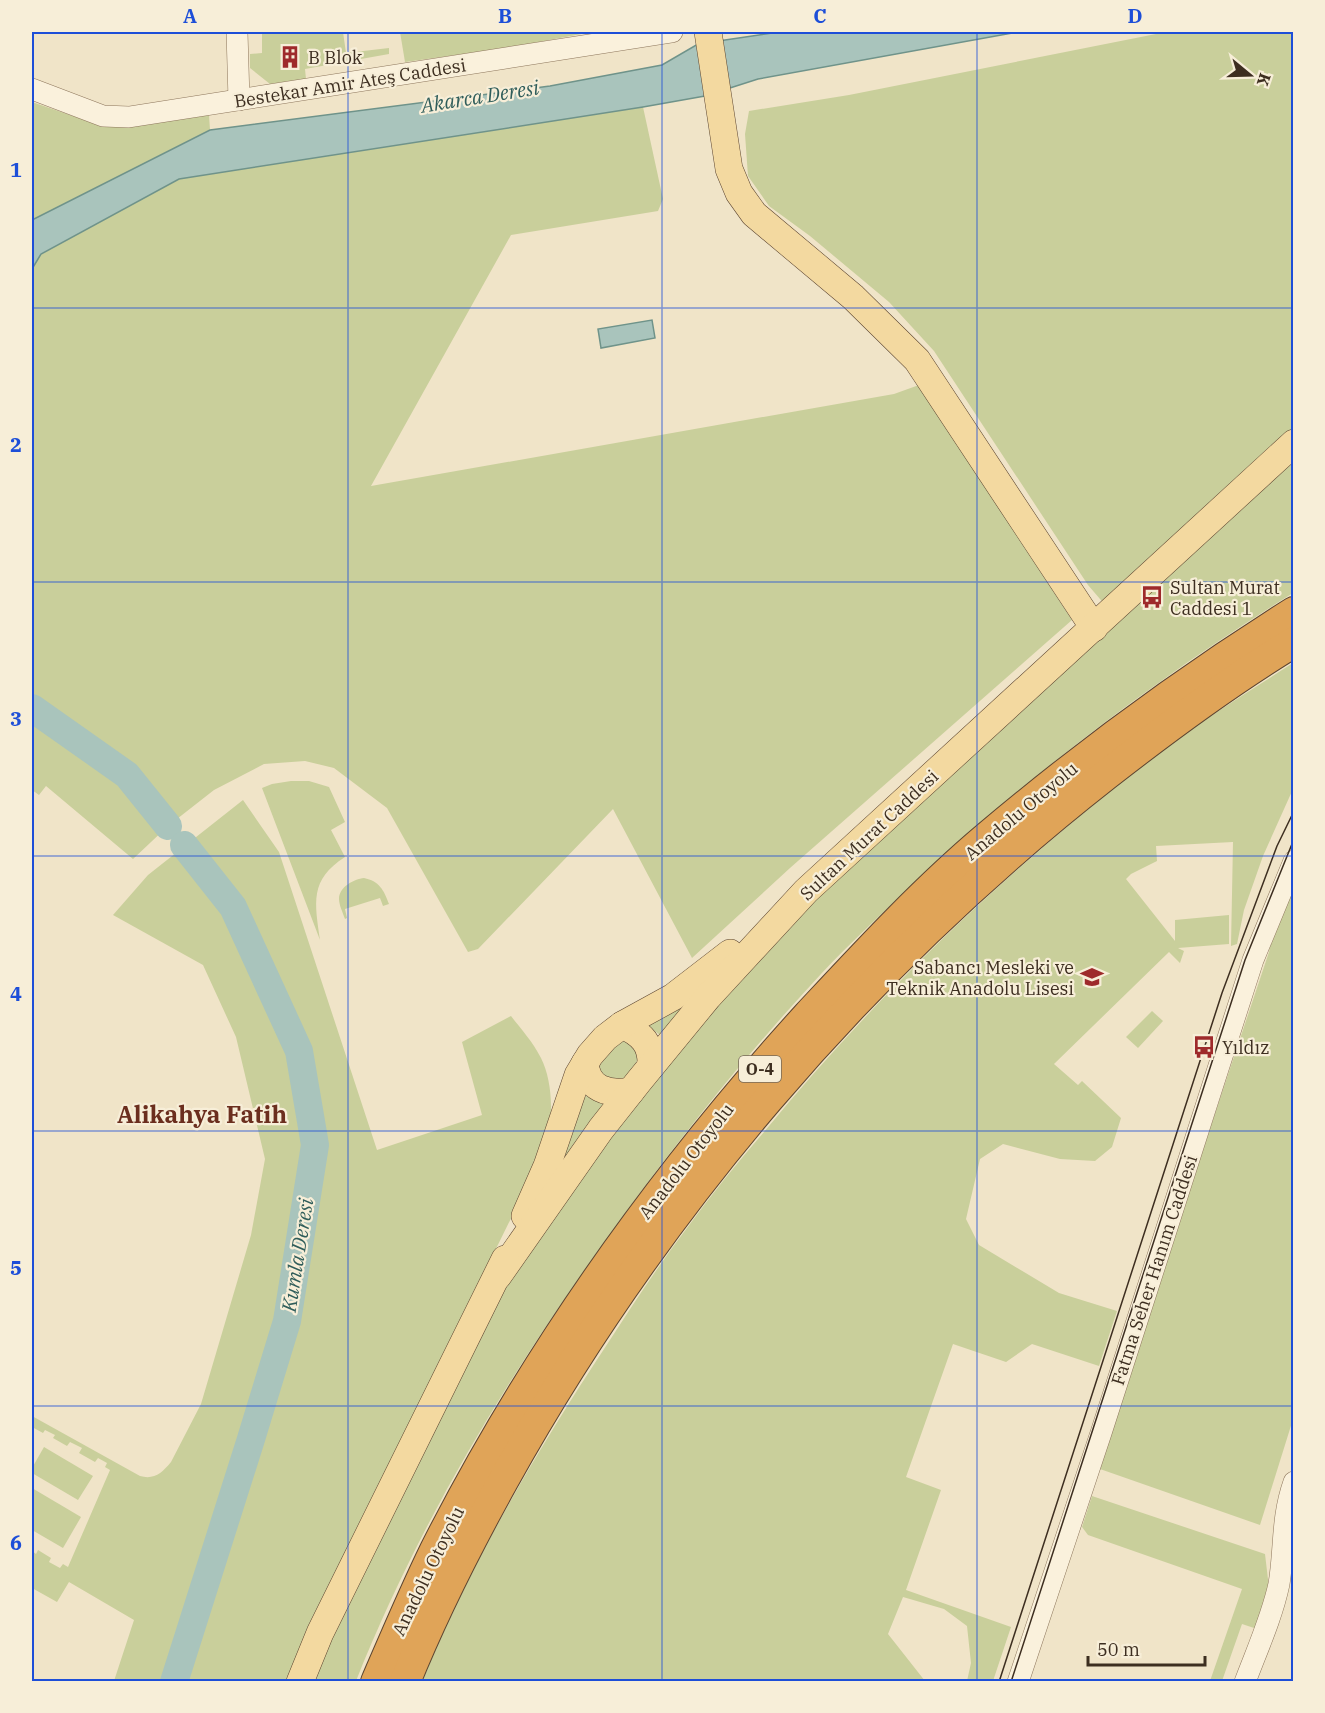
<svg xmlns="http://www.w3.org/2000/svg" width="1325" height="1713" viewBox="0 0 1325 1713" font-family="'IBM Plex Serif',serif">
<style>
.green{fill:#c9cf9b;fill-rule:evenodd}
.water{fill:#a9c4bc;stroke:#6f938a;stroke-width:1.5}
.lines{fill:none;stroke-linecap:round;stroke-linejoin:round}
.river{stroke:#a9c4bc;stroke-width:28}
.minor-casing{stroke:#8d765c;stroke-width:22}
.major-casing{stroke:#5b4430;stroke-width:28}
.highway-casing{stroke:#5b4430;stroke-width:32}
.minor{stroke:#faf1dc;stroke-width:21}
.major{stroke:#f3d9a0;stroke-width:27}
.highway{stroke:#e0a458;stroke-width:30}
.tram{stroke:#3d2e20;stroke-width:1.5}
.grid{fill:none;stroke:#1d4ed8;stroke-width:1.5;stroke-opacity:0.55}
.labels{text-anchor:middle;dominant-baseline:central;stroke-width:4.5;stroke-linejoin:round;paint-order:stroke}
.shield{fill:#f7eed8;stroke:#756857;stroke-width:1.5}
.shield-label{font-size:16px;font-weight:bold;fill:#3d2e20}
.poi-label{font-size:18px;fill:#3d2e20;stroke:#f7eed8;text-anchor:start}
.street-label{font-size:18px;fill:#3d2e20;stroke:#f7eed8}
.water-label{font-size:20px;font-style:italic;fill:#2f5d5a;stroke:#f7eed8}
.district-label{font-size:24px;font-weight:bold;fill:#6b2e1e;stroke:#f7eed8}
.neatline{fill:none;stroke:#1d4ed8;stroke-width:2}
.grid-label{font-size:20px;text-anchor:middle;font-weight:bold;fill:#1d4ed8}
</style>
<rect width="100%" height="100%" fill="#f0e4c8"/>
<g class="green">
<path d="M 262,32 L 343,32 L 346,53 L 389,48 L 389,54 L 305,69 L 306,79 L 270,84 L 250,68 L 250,54 L 262,53 Z"/>
<path d="M 400,32 L 592,32 L 507,48 L 405,62 Z"/>
<path d="M 1166,32 L 1293,32 L 1293,434 L 1106,606 L 1088,585 L 934,351 L 889,302 L 810,236 L 769,206 L 748,176 L 745,134 L 749,111 L 849,95 Z"/>
<path d="M 32,102 L 102,126 L 136,126 L 209,115 L 210,130 L 32,220 Z"/>
<path d="M 643,107 L 663,199 L 658,211 L 511,235 L 371,486 L 894,394 L 919,385 L 1072,620 L 790,868 L 692,958 L 613,809 L 478,949 L 468,952 L 387,808 L 334,768 L 305,761 L 264,764 L 214,790 L 168,826 L 133,859 L 46,786 L 39,795 L 32,790 L 32,269 L 41,254 L 179,179 Z"/>
<path d="M 1293,458 L 1293,593 C 1158,677 1032,773 915,882 C 884,912 851,942 821,974 C 739,1062 665,1156 596,1254 C 501,1387 416,1530 356,1681 L 314,1682 L 329,1643 L 499,1297 L 548,1215 L 760,947 Z"/>
<path d="M 1293,663 L 1293,789 L 1263,856 L 1244,910 L 1237,944 L 1231,946 L 1233,842 L 1156,846 L 1157,861 L 1131,874 L 1126,879 L 1175,941 L 1175,920 L 1229,915 L 1229,944 L 1178,948 L 1184,951 L 1180,963 L 1169,952 L 1054,1064 L 1078,1085 L 1082,1081 L 1121,1118 L 1112,1147 L 1095,1161 L 1060,1159 L 1003,1144 L 980,1159 L 966,1219 L 979,1245 L 1059,1293 L 1117,1311 L 1099,1366 L 1032,1344 L 1006,1362 L 953,1344 L 906,1477 L 941,1490 L 906,1590 L 1011,1627 L 993,1681 L 967,1681 L 971,1663 L 967,1626 L 944,1609 L 903,1597 L 888,1634 L 925,1681 L 422,1682 C 470,1564 536,1452 606,1346 C 632,1306 658,1266 687,1228 C 711,1195 737,1163 764,1132 C 880,991 1012,866 1157,754 C 1201,721 1248,692 1293,663 Z"/>
<path d="M 291,781 L 309,781 L 329,787 L 345,822 L 331,830 L 345,857 C 309,880 315,903 320,940 L 262,788 L 272,784 Z"/>
<path d="M 243,800 L 279,852 L 377,1150 L 482,1115 L 462,1042 L 511,1016 C 521,1029 533,1042 541,1058 C 553,1082 554,1119 545,1145 C 539,1162 530,1179 522,1196 L 321,1604 L 287,1681 L 114,1681 L 134,1620 L 69,1582 L 57,1602 L 32,1588 L 32,1551 L 36,1554 L 38,1550 L 51,1558 L 49,1562 L 60,1568 L 63,1564 L 68,1567 L 110,1470 L 105,1467 L 107,1463 L 98,1458 L 95,1462 L 79,1453 L 82,1448 L 70,1442 L 67,1446 L 53,1438 L 55,1435 L 45,1430 L 43,1433 L 32,1427 L 32,1416 L 140,1476 C 154,1480 162,1473 171,1462 L 201,1404 L 251,1235 L 265,1159 L 236,1037 L 203,965 L 113,915 L 148,875 ZM 270,1375 L 251,1439 L 186,1640 Z"/>
<path d="M 1293,865 L 1294,1416 L 1260,1525 L 1100,1469 L 1105,1443 L 1269,952 L 1282,890 Z"/>
<path d="M 364,878 C 379,881 384,890 389,904 L 383,906 L 380,898 L 345,909 L 347,918 L 345,919 C 343,913 339,905 339,899 C 339,887 354,879 364,878 Z"/>
<path d="M 744,946 L 660,1035 L 648,1026 Z"/>
<path d="M 1152,1011 L 1163,1021 L 1138,1048 L 1126,1037 Z"/>
<path d="M 622,1039 C 644,1049 639,1063 627,1079 L 605,1079 L 596,1063 Z"/>
<path d="M 587,1096 L 606,1105 L 560,1170 L 582,1097 Z"/>
<path d="M 44,1447 L 93,1476 L 78,1500 L 32,1473 L 32,1468 Z"/>
<path d="M 32,1488 L 81,1517 L 63,1548 L 32,1530 Z"/>
<path d="M 1092,1496 L 1265,1554 L 1269,1588 L 1257,1629 L 1242,1624 L 1222,1681 L 1210,1681 L 1242,1589 L 1088,1535 L 1082,1527 Z"/>
</g>
<g class="water">
<path d="M 779,32 L 1018,32 L 758,79 L 705,96 L 643,107 L 179,179 L 41,254 L 32,269 L 32,220 L 210,130 L 550,86 L 662,65 L 698,44 Z"/>
<path d="M 652,320 L 655,338 L 601,348 L 598,329 Z"/>
</g>
<g class="lines">
<g class="river">
<path d="M 32,708 L 127,775 L 168,826"/>
<path d="M 174,1682 L 251,1439 L 287,1321 L 315,1145 L 299,1051 L 233,907 L 184,845"/>
</g>
<g class="minor-casing">
<g id="minor">
<path d="M 237,32 L 239,100"/>
<path d="M 32,89 L 103,116 L 129,117 L 672,32"/>
<path d="M 1018,1682 L 1101,1433 L 1253,960 L 1294,861"/>
<path d="M 1245,1682 C 1257,1650 1272,1617 1279,1584 C 1285,1548 1281,1519 1294,1482"/>
</g>
</g>
<g class="major-casing">
<g id="major">
<path d="M 708,32 L 729,169 L 739,193 L 754,214 L 853,297 L 917,360 L 1094,628"/>
<path d="M 622,1025 C 642,1034 652,1044 651,1066"/>
<path d="M 585,1063 C 587,1089 608,1095 631,1091"/>
<path d="M 525,1216 L 547,1166 L 578,1075 L 590,1055 L 605,1038 L 622,1025 L 673,997 L 730,953"/>
<path d="M 498,1276 L 601,1129 L 639,1081 L 708,997 L 806,891 L 1294,443"/>
<path d="M 300,1682 L 320,1633 L 505,1259"/>
</g>
</g>
<g class="highway-casing">
<g id="highway">
<path d="M 376,1682 C 395,1638 414,1593 435,1550 C 534,1355 661,1177 808,1015 C 865,954 923,891 987,837 C 1084,755 1186,680 1294,612"/>
<path d="M 405,1682 C 433,1613 467,1546 503,1481 C 654,1209 861,967 1106,775 C 1166,728 1228,682 1294,642"/>
</g>
</g>
<use href="#minor" class="minor"/>
<use href="#major" class="major"/>
<use href="#highway" class="highway"/>
<g class="tram">
<path d="M 999,1682 L 1222,993 L 1277,846 L 1294,811"/>
<path d="M 1011,1682 L 1245,960 L 1294,839"/>
</g>
</g>
<path class="grid" d="M 348,32 L 348,1682M 662,32 L 662,1682M 977,32 L 977,1682M 32,308 L 1294,308M 32,582 L 1294,582M 32,856 L 1294,856M 32,1131 L 1294,1131M 32,1406 L 1294,1406"/>
<defs>
<g id="building-bare" transform="scale(1.8)"><path d="M-4-6H4V6H1V3H-1V6H-4ZM-2.5-4.3h1.7v1.8h-1.7ZM.8-4.3h1.7v1.8H.8ZM-2.5-1h1.7V.8h-1.7ZM.8-1h1.7V.8H.8Z" fill="#9e2a2b" stroke="#f7eed8" stroke-width="2.5" paint-order="stroke"/></g>
<g id="bus-bare" transform="scale(1.8)"><path d="M-5-6H5V4H4V6H2V4H-2V6H-4V4H-5ZM-3.5-4V0h7V-4ZM-3.5 1.2v1.5H-2V1.2ZM2 1.2v1.5H3.5V1.2Z" fill="#9e2a2b" stroke="#f7eed8" stroke-width="2.5" paint-order="stroke"/></g>
<g id="school-bare" transform="scale(1.8)"><path d="M0-5L7-2L0 1L-7-2ZM-4 1L0 2.5L4 1V4Q0 6-4 4Z" fill="#9e2a2b" stroke="#f7eed8" stroke-width="2.5" paint-order="stroke"/></g>
</defs>
<g fill-rule="evenodd">
<use href="#building-bare" x="290" y="57"/>
<use href="#bus-bare" x="1152" y="597"/>
<use href="#school-bare" x="1092" y="977"/>
<use href="#bus-bare" x="1204" y="1047"/>
</g>
<g class="labels">
<rect class="shield" x="739" y="1056" width="42" height="26" rx="4.5"/>
<g class="shield-label">
<text x="760" y="1069">O-4</text>
</g>
<g class="poi-label">
<text x="308" y="57">B Blok</text>
<text x="1170" y="587">Sultan Murat<tspan x="1170" dy="21">Caddesi 1</tspan></text>
<text x="1074" y="967" text-anchor="end">Sabancı Mesleki ve<tspan x="1074" dy="21">Teknik Anadolu Lisesi</tspan></text>
<text x="1222" y="1047">Yıldız</text>
</g>
<g class="street-label">
<text transform="translate(350 83) rotate(-9)">Bestekar Amir Ateş Caddesi</text>
<text transform="translate(1021 811) rotate(-40)">Anadolu Otoyolu</text>
<text transform="translate(869 835) rotate(-43)">Sultan Murat Caddesi</text>
<text transform="translate(686 1161) rotate(-52)">Anadolu Otoyolu</text>
<text transform="translate(1154 1270) rotate(-72)">Fatma Seher Hanım Caddesi</text>
<text transform="translate(428 1571) rotate(-64)">Anadolu Otoyolu</text>
</g>
<g class="water-label">
<text transform="translate(480 96) rotate(-9)">Akarca Deresi</text>
<text transform="translate(297 1255) rotate(-81)">Kumla Deresi</text>
</g>
<g class="district-label">
<text x="202" y="1114">Alikahya Fatih</text>
</g>
</g>
<rect width="1325" height="1713" fill="none" stroke="#f7eed8" stroke-width="66"/>
<g transform="translate(1250 75) rotate(109)" stroke="#f7eed8" stroke-width="4.5" paint-order="stroke">
<path d="M0-4.5L10 22L0 15L-10 22Z" fill="#3d2e20"/>
<text y="-9" font-size="16" font-weight="bold" text-anchor="middle" fill="#3d2e20">K</text>
</g>
<path d="M1088 1656v9h117v-9" fill="none" stroke="#3d2e20" stroke-width="3"/>
<text x="1097" y="1656" font-size="18" fill="#3d2e20" stroke="#f7eed8" stroke-width="4.5" paint-order="stroke">50 m</text>
<rect x="33" y="33" width="1259" height="1647" class="neatline"/>
<g class="grid-label">
<text x="190" y="23">A</text>
<text x="505" y="23">B</text>
<text x="820" y="23">C</text>
<text x="1135" y="23">D</text>
<text x="16" y="177">1</text>
<text x="16" y="452">2</text>
<text x="16" y="726">3</text>
<text x="16" y="1001">4</text>
<text x="16" y="1275">5</text>
<text x="16" y="1550">6</text>
</g>
</svg>
